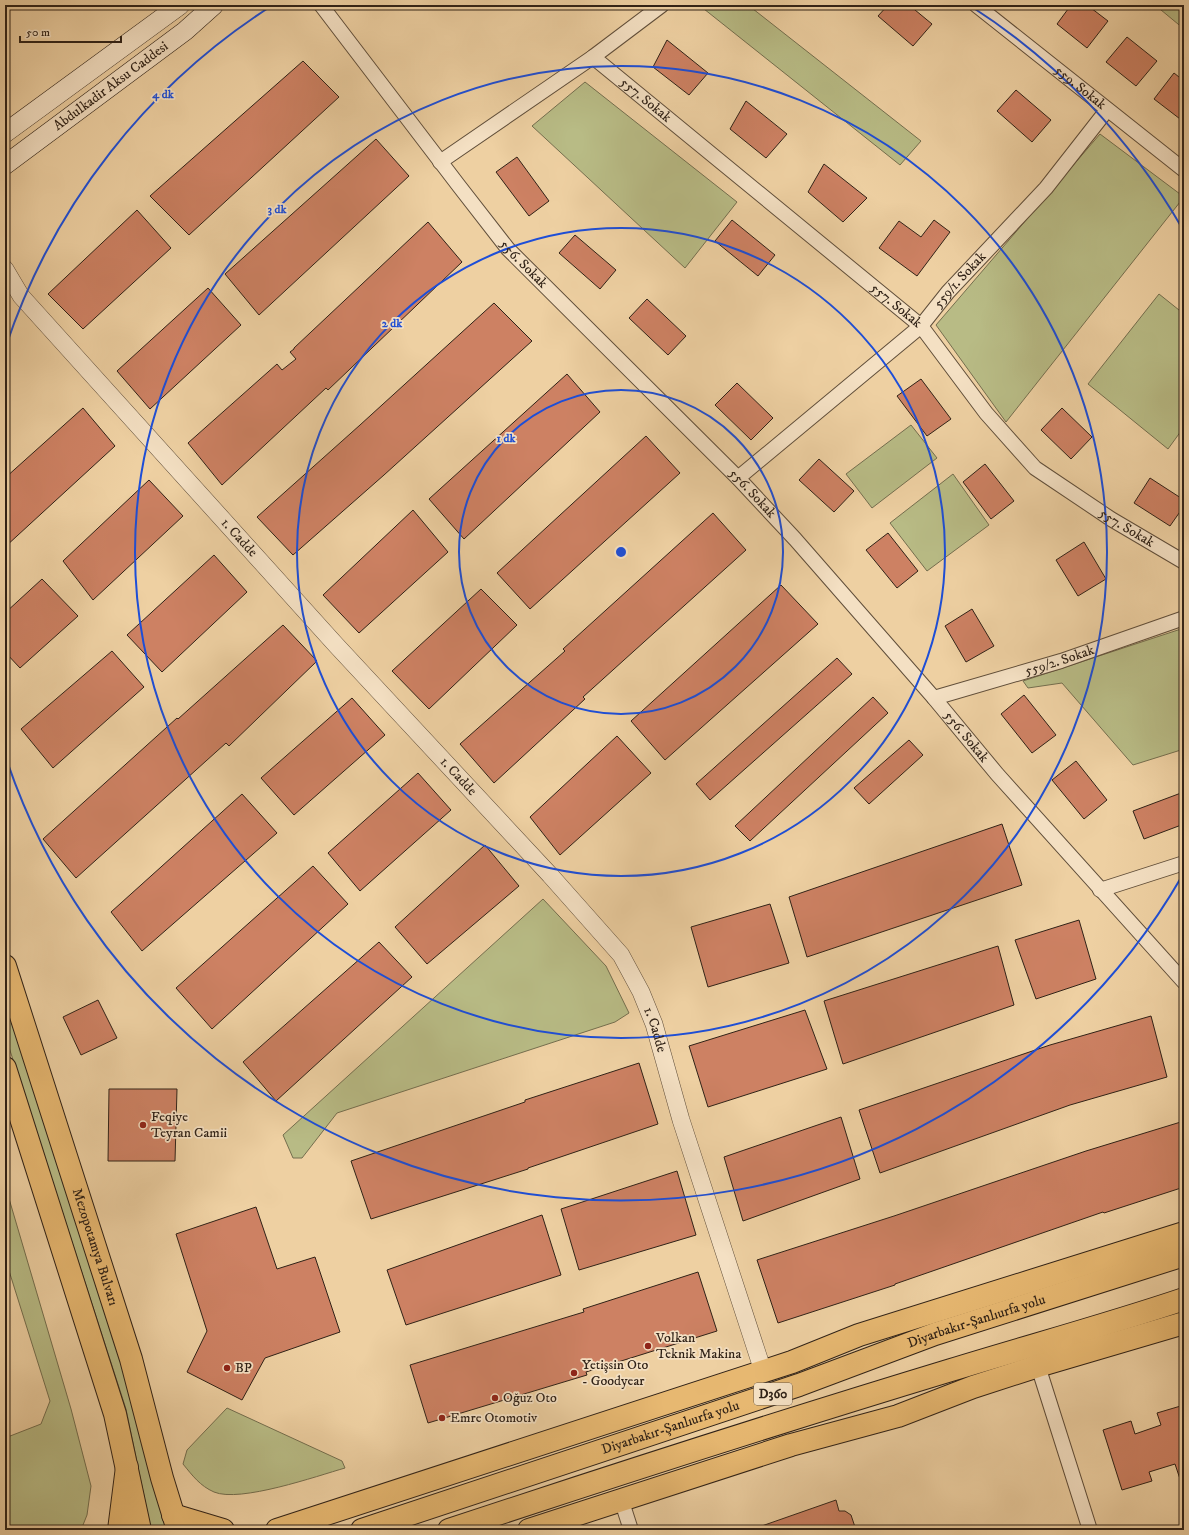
<svg xmlns="http://www.w3.org/2000/svg" width="1189" height="1535" viewBox="0 0 1189 1535" font-family="'IM FELL DW Pica',serif">
<style>
.green{fill:#b8bb85;stroke:#746e4e}
.building{fill:#cd8163;stroke:#302217}
.lines{fill:none;stroke-linecap:round;stroke-linejoin:round}
.minor-casing{stroke:#604e3a;stroke-width:16}
.tertiary-casing{stroke:#604e3a;stroke-width:18}
.secondary-casing{stroke:#302217;stroke-width:20}
.primary-casing{stroke:#302217;stroke-width:24}
.trunk-casing{stroke:#302217;stroke-width:24}
.minor{stroke:#f4e0c3;stroke-width:14}
.tertiary{stroke:#f4e0c3;stroke-width:17}
.secondary{stroke:#f4e0c3;stroke-width:19}
.primary{stroke:#e7b871;stroke-width:22}
.trunk{stroke:#e7b871;stroke-width:22}
.ring{fill:none;stroke:#1d4ed8;stroke-width:2}
.poi-dot{fill:#8f2418;stroke:#f4e0c3;stroke-width:1.5}
.labels{text-anchor:middle;dominant-baseline:central;stroke-width:3.5;stroke-linejoin:round;paint-order:stroke}
.shield{fill:#f4e0c3;stroke:#6b5b4b;stroke-width:1}
.shield-label{font-size:13px;font-weight:bold;fill:#302217}
.street-label{font-size:14px;fill:#302217;stroke:#f4e0c3}
.poi-label{font-size:14px;fill:#302217;stroke:#f4e0c3;text-anchor:start}
.centre{fill:#1d4ed8;stroke:#f4e0c3;stroke-width:2}
.ring-label{font-size:12px;text-anchor:middle;font-weight:bold;fill:#1d4ed8;stroke:#f4e0c3;stroke-width:3.5;stroke-linejoin:round;paint-order:stroke}
</style>
<rect width="100%" height="100%" fill="#eed0a2"/>
<filter id="stains"><feTurbulence type="fractalNoise" baseFrequency=".005" numOctaves="4"/><feColorMatrix values="0 0 0 0 .2 0 0 0 0 .09 0 0 0 0 .02 0 0 0 .5 -.17"/></filter>
<radialGradient id="worn" r=".72"><stop offset=".6" stop-color="#630" stop-opacity="0"/><stop offset="1" stop-color="#630" stop-opacity=".3"/></radialGradient>
<g class="green">
<path d="M 699,5 L 748,5 L 921,141 L 900,165 Z"/>
<path d="M 1155,5 L 1184,5 L 1184,29 Z"/>
<path d="M 585,82 L 737,202 L 685,268 L 532,126 Z"/>
<path d="M 1100,134 L 1184,197 L 1006,422 L 936,325 Z"/>
<path d="M 1159,294 L 1184,314 L 1184,427 L 1168,449 L 1088,384 Z"/>
<path d="M 911,425 L 937,458 L 872,508 L 846,474 Z"/>
<path d="M 953,474 L 989,525 L 927,571 L 890,523 Z"/>
<path d="M 1184,628 L 1184,749 L 1133,765 L 1062,683 L 1028,688 L 1023,681 Z"/>
<path d="M 543,899 L 606,966 L 629,1013 L 615,1022 L 337,1113 L 302,1158 L 293,1158 L 283,1135 Z"/>
<path d="M 5,999 L 134,1396 L 169,1530 L 151,1530 L 126,1409 L 5,1035 Z"/>
<path d="M 5,1185 L 71,1409 L 91,1486 L 87,1515 L 81,1530 L 5,1530 L 5,1438 L 41,1424 L 50,1401 L 5,1258 Z"/>
<path d="M 227,1408 L 342,1461 L 345,1468 C 317,1476 240,1503 214,1492 C 200,1486 192,1475 183,1464 L 187,1450 Z"/>
</g>
<g class="building">
<path d="M 888,5 L 909,5 L 932,24 L 913,46 L 878,16 Z"/>
<path d="M 1071,5 L 1087,5 L 1108,21 L 1087,48 L 1057,24 Z"/>
<path d="M 1127,37 L 1157,61 L 1136,86 L 1106,62 Z"/>
<path d="M 667,40 L 708,73 L 689,95 L 653,67 Z"/>
<path d="M 303,61 L 339,97 L 189,235 L 150,196 Z"/>
<path d="M 1174,73 L 1184,81 L 1184,122 L 1154,99 Z"/>
<path d="M 1016,90 L 1051,120 L 1032,142 L 997,111 Z"/>
<path d="M 746,101 L 787,134 L 766,158 L 730,129 Z"/>
<path d="M 376,139 L 409,176 L 259,315 L 225,274 Z"/>
<path d="M 517,157 L 549,201 L 529,216 L 496,172 Z"/>
<path d="M 824,164 L 867,198 L 843,222 L 808,192 Z"/>
<path d="M 137,210 L 171,248 L 83,329 L 48,294 Z"/>
<path d="M 732,220 L 775,255 L 758,276 L 715,241 Z"/>
<path d="M 934,220 L 950,232 L 917,276 L 879,248 L 899,221 L 921,237 Z"/>
<path d="M 428,222 L 462,262 L 328,390 L 326,388 L 222,485 L 188,443 L 277,364 L 282,370 L 296,359 L 290,352 L 294,349 L 294,348 Z"/>
<path d="M 575,235 L 616,270 L 600,289 L 559,253 Z"/>
<path d="M 208,288 L 241,325 L 150,409 L 117,371 Z"/>
<path d="M 647,299 L 686,336 L 668,355 L 629,318 Z"/>
<path d="M 494,303 L 532,341 L 384,475 L 293,555 L 257,517 L 360,425 Z"/>
<path d="M 567,374 L 600,412 L 464,539 L 429,499 Z"/>
<path d="M 921,379 L 951,419 L 927,436 L 897,396 Z"/>
<path d="M 737,383 L 773,418 L 751,440 L 715,405 Z"/>
<path d="M 83,408 L 115,446 L 5,547 L 5,478 Z"/>
<path d="M 1062,408 L 1092,437 L 1071,459 L 1041,430 Z"/>
<path d="M 646,436 L 680,473 L 530,609 L 497,573 Z"/>
<path d="M 819,459 L 854,491 L 834,512 L 799,480 Z"/>
<path d="M 985,464 L 1014,501 L 991,519 L 963,482 Z"/>
<path d="M 1150,478 L 1184,500 L 1184,506 L 1170,526 L 1134,503 Z"/>
<path d="M 149,480 L 183,516 L 93,600 L 63,561 Z"/>
<path d="M 413,510 L 448,552 L 359,633 L 323,595 Z"/>
<path d="M 713,513 L 746,550 L 583,697 L 585,699 L 494,783 L 460,744 L 565,651 L 563,649 Z"/>
<path d="M 888,533 L 918,571 L 897,588 L 866,550 Z"/>
<path d="M 1084,542 L 1106,579 L 1078,596 L 1056,560 Z"/>
<path d="M 214,555 L 247,592 L 162,672 L 127,635 Z"/>
<path d="M 42,579 L 78,616 L 20,668 L 5,652 L 5,613 Z"/>
<path d="M 781,585 L 818,624 L 665,760 L 631,721 Z"/>
<path d="M 481,589 L 517,625 L 429,709 L 392,671 Z"/>
<path d="M 972,609 L 994,646 L 966,662 L 945,626 Z"/>
<path d="M 283,625 L 317,661 L 229,746 L 226,743 L 76,878 L 43,839 L 177,718 L 178,719 Z"/>
<path d="M 112,651 L 144,687 L 53,768 L 21,729 Z"/>
<path d="M 837,658 L 852,674 L 710,800 L 696,784 Z"/>
<path d="M 1024,695 L 1056,735 L 1032,753 L 1001,714 Z"/>
<path d="M 873,697 L 888,713 L 750,841 L 735,826 Z"/>
<path d="M 352,698 L 385,735 L 294,815 L 261,778 Z"/>
<path d="M 617,736 L 651,773 L 560,855 L 530,817 Z"/>
<path d="M 909,740 L 923,755 L 869,804 L 854,788 Z"/>
<path d="M 1076,761 L 1107,800 L 1084,819 L 1052,780 Z"/>
<path d="M 418,773 L 451,810 L 360,891 L 328,853 Z"/>
<path d="M 1181,793 L 1184,802 L 1184,824 L 1144,839 L 1133,811 Z"/>
<path d="M 242,794 L 277,833 L 142,951 L 111,912 Z"/>
<path d="M 1002,824 L 1022,885 L 807,957 L 789,897 Z"/>
<path d="M 485,845 L 519,886 L 427,964 L 395,927 Z"/>
<path d="M 313,866 L 348,904 L 212,1029 L 176,988 Z"/>
<path d="M 770,904 L 789,963 L 708,987 L 691,927 Z"/>
<path d="M 1079,920 L 1096,979 L 1036,999 L 1015,940 Z"/>
<path d="M 379,942 L 412,977 L 276,1101 L 243,1062 Z"/>
<path d="M 998,946 L 1014,1005 L 843,1064 L 824,1001 Z"/>
<path d="M 98,1000 L 117,1038 L 81,1055 L 63,1017 Z"/>
<path d="M 805,1010 L 827,1069 L 708,1107 L 689,1046 Z"/>
<path d="M 1151,1016 L 1167,1077 L 1070,1105 L 880,1173 L 859,1110 L 1050,1045 Z"/>
<path d="M 639,1063 L 658,1124 L 528,1168 L 528,1169 L 371,1219 L 351,1161 L 525,1102 L 525,1100 Z"/>
<path d="M 109,1089 L 177,1089 L 175,1161 L 108,1161 Z"/>
<path d="M 841,1117 L 860,1179 L 743,1221 L 724,1157 Z"/>
<path d="M 1184,1121 L 1184,1187 L 1104,1213 L 1103,1212 L 895,1284 L 895,1285 L 778,1323 L 757,1260 L 894,1216 L 1086,1151 Z"/>
<path d="M 677,1171 L 696,1235 L 579,1270 L 561,1209 Z"/>
<path d="M 256,1207 L 277,1269 L 315,1257 L 340,1332 L 265,1358 L 242,1400 L 187,1372 L 207,1331 L 176,1234 Z"/>
<path d="M 542,1215 L 561,1275 L 406,1325 L 387,1270 Z"/>
<path d="M 698,1272 L 717,1331 L 586,1372 L 587,1375 L 428,1423 L 410,1365 L 584,1312 L 583,1309 Z"/>
<path d="M 1184,1405 L 1184,1484 L 1182,1485 L 1175,1464 L 1149,1472 L 1152,1481 L 1122,1490 L 1103,1430 L 1131,1421 L 1135,1434 L 1161,1425 L 1157,1413 Z"/>
<path d="M 836,1500 L 839,1511 L 845,1511 L 851,1515 L 856,1530 L 756,1530 L 756,1528 Z"/>
</g>
<g class="lines">
<g class="minor-casing">
<g id="minor">
<path id="s1" d="M 321,5 L 459,186 L 508,249 L 738,478 L 795,539 L 934,698 L 997,774 L 1184,982"/>
<path id="s2" d="M 976,5 L 1184,170"/>
<path id="s3" d="M 593,57 L 921,326 L 986,413 L 1035,468 L 1111,519 L 1184,562"/>
<path d="M 440,162 L 593,57 L 662,5"/>
<path id="s4" d="M 738,478 L 921,326 L 948,292 L 1046,188 L 1107,110"/>
<path id="s5" d="M 934,698 L 1061,661 L 1184,618"/>
<path d="M 1100,890 L 1184,863"/>
<path d="M 1038,1366 L 1090,1530"/>
<path d="M 621,1499 L 631,1530"/>
</g>
</g>
<g class="tertiary-casing">
<g id="tertiary">
<path id="s6" d="M 5,269 L 21,296 L 336,645 L 550,875 L 621,955 L 641,992 L 654,1024 L 681,1120 L 763,1371"/>
</g>
</g>
<g class="secondary-casing">
<g id="secondary">
<path d="M 5,133 L 180,5"/>
<path id="s7" d="M 5,165 L 185,31 L 214,5"/>
</g>
</g>
<g class="primary-casing">
<g id="primary">
<path id="s8" d="M 5,966 L 131,1359 L 162,1478 L 178,1530"/>
<path d="M 5,1068 L 115,1414 L 140,1530"/>
</g>
</g>
<g class="trunk-casing">
<g id="trunk">
<path d="M 173,1515 L 223,1530"/>
<path d="M 119,1530 L 127,1467"/>
<path d="M 277,1530 L 792,1362 L 859,1335 L 1184,1233"/>
<path id="s9" d="M 362,1530 L 799,1385 L 935,1334 L 1184,1255"/>
<path d="M 449,1530 C 615,1475 783,1421 951,1370 C 1029,1346 1107,1325 1184,1299"/>
<path d="M 529,1530 L 791,1445 L 898,1416 L 973,1387 L 1038,1366 L 1184,1323"/>
</g>
</g>
<use href="#minor" class="minor"/>
<use href="#tertiary" class="tertiary"/>
<use href="#secondary" class="secondary"/>
<use href="#primary" class="primary"/>
<use href="#trunk" class="trunk"/>
</g>
<g class="ring">
<circle cx="621" cy="552" r="162"/>
<circle cx="621" cy="552" r="324"/>
<circle cx="621" cy="552" r="486"/>
<path d="M1182 876A648 648 0 0 1 6 758M6 346A648 648 0 0 1 273 5M969 5A648 648 0 0 1 1182 228"/>
</g>
<g class="poi-dot">
<circle cx="143" cy="1125" r="4"/>
<circle cx="648" cy="1346" r="4"/>
<circle cx="227" cy="1368" r="4"/>
<circle cx="574" cy="1373" r="4"/>
<circle cx="495" cy="1398" r="4"/>
<circle cx="442" cy="1418" r="4"/>
</g>
<g class="labels">
<rect class="shield" x="754" y="1383" width="38" height="22" rx="3"/>
<g class="shield-label">
<text x="773" y="1394">D360</text>
</g>
<g class="street-label">
<text stroke="none"><textPath href="#s7" startOffset="132">Abdulkadir Aksu Caddesi</textPath></text>
<text stroke="none"><textPath href="#s2" startOffset="133">559. Sokak</textPath></text>
<text stroke="none"><textPath href="#s3" startOffset="68">557. Sokak</textPath></text>
<text stroke="none"><textPath href="#s1" startOffset="329">556. Sokak</textPath></text>
<text stroke="none"><textPath href="#s4" startOffset="298">559/1. Sokak</textPath></text>
<text stroke="none"><textPath href="#s3" startOffset="392">557. Sokak</textPath></text>
<text stroke="none"><textPath href="#s1" startOffset="653">556. Sokak</textPath></text>
<text stroke="none"><textPath href="#s3" startOffset="716">557. Sokak</textPath></text>
<text stroke="none"><textPath href="#s6" startOffset="357">1. Cadde</textPath></text>
<text stroke="none"><textPath href="#s5" startOffset="131">559/2. Sokak</textPath></text>
<text stroke="none"><textPath href="#s1" startOffset="977">556. Sokak</textPath></text>
<text stroke="none"><textPath href="#s6" startOffset="681">1. Cadde</textPath></text>
<text stroke="none"><textPath href="#s6" startOffset="1005">1. Cadde</textPath></text>
<text stroke="none"><textPath href="#s8" startOffset="295">Mezopotamya Bulvarı</textPath></text>
<text stroke="none"><textPath href="#s9" startOffset="649">Diyarbakır-Şanlıurfa yolu</textPath></text>
<text stroke="none"><textPath href="#s9" startOffset="325">Diyarbakır-Şanlıurfa yolu</textPath></text>
</g>
<g class="poi-label">
<text x="151" y="1117">Feqiye<tspan x="151" dy="16">Teyran Camii</tspan></text>
<text x="656" y="1338">Volkan<tspan x="656" dy="16">Teknik Makina</tspan></text>
<text x="582" y="1365">Yetişsin Oto<tspan x="582" dy="16">- Goodyear</tspan></text>
<text x="235" y="1368">BP</text>
<text x="503" y="1398">Oğuz Oto</text>
<text x="450" y="1418">Emre Otomotiv</text>
</g>
</g>
<circle cx="621" cy="552" r="6" class="centre"/>
<g class="ring-label">
<text x="163" y="98">4 dk</text>
<text x="277" y="213">3 dk</text>
<text x="392" y="327">2 dk</text>
<text x="506" y="442">1 dk</text>
</g>
<rect width="1189" height="1535" fill="none" stroke="#eed0a2" stroke-width="20"/>
<rect x="6" y="6" width="1177" height="1523" fill="none" stroke="#302217" stroke-width="2"/>
<rect x="10" y="10" width="1169" height="1515" fill="none" stroke="#302217"/>
<path d="M20 36v6h101v-6" fill="none" stroke="#302217" stroke-width="2"/>
<text x="26" y="36" font-size="12" fill="#302217" stroke="#f4e0c3" stroke-width="3" paint-order="stroke">50 m</text>
<rect width="100%" height="100%" filter="url(#stains)"/>
<rect width="100%" height="100%" fill="url(#worn)"/>
</svg>
